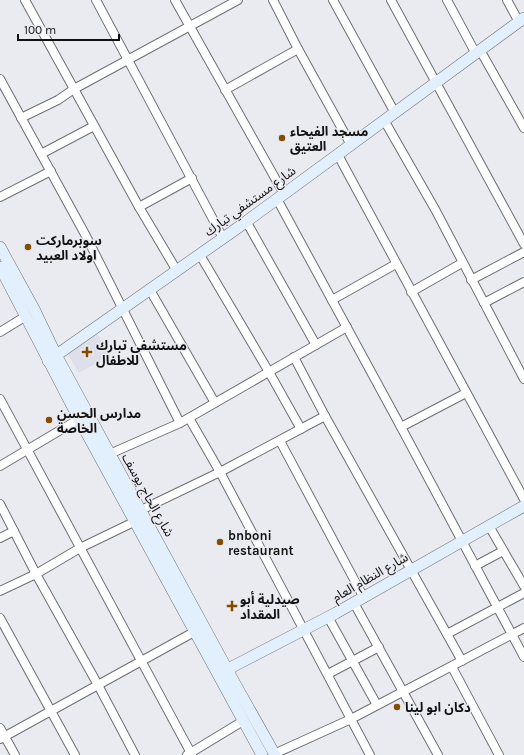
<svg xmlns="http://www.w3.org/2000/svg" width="524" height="755" viewBox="0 0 524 755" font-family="Karla,'Noto Sans Arabic',sans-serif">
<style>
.built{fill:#dddfeb}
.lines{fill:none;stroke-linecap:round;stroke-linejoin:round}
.street-casing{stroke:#6e6f73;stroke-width:10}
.secondary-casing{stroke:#6e6f73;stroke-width:12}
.street{stroke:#fff;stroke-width:8}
.secondary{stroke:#e2f0fd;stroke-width:11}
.poi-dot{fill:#854c00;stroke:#eaebf0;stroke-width:1.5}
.labels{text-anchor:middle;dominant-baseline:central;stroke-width:3;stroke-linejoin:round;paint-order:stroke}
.poi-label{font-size:13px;font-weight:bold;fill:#111113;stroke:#eaebf0;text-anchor:start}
.street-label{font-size:13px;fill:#111113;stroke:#eaebf0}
</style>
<rect width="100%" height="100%" fill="#eaebf0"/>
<path class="built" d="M 96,332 L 110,355 L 79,373 L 65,350 Z"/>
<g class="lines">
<g class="street-casing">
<g id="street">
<path d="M 25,0 L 139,207 L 177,271"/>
<path d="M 96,0 L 223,238"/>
<path d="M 175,0 L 284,194"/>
<path d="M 273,0 L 298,49 L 351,145"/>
<path d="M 333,0 L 395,113"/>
<path d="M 391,0 L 524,244"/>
<path d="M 447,0 L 476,54"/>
<path d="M 507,0 L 519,22"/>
<path d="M 480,50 L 524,128"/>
<path d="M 0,79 L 86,236 L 180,423"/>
<path d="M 225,90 L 298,49"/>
<path d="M 21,118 L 58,100 L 74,89 L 238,0"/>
<path d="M 384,120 L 436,211 L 524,379"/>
<path d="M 41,154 L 94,126"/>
<path d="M 338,155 L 524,499"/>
<path d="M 0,197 L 51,171"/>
<path d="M 277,199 L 401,427 L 524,657"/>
<path d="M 139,207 L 192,178"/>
<path d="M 246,221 L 316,345"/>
<path d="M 200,255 L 269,372 L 301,429"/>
<path d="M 471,280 L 524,252"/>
<path d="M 150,290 L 215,403"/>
<path d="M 411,292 L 462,263"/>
<path d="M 332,300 L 396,264"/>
<path d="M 484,303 L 524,282"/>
<path d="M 0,332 L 26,316"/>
<path d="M 294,357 L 325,416 L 462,661"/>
<path d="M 0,399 L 192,755"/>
<path d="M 189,418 L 220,472 L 370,755"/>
<path d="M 401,427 L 466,393"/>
<path d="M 280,441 L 364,598"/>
<path d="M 105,456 L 180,423 L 347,327"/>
<path d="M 0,466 L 79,419"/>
<path d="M 0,504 L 36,574 L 98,685 L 135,755"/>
<path d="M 141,510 L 220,472 L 325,416"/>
<path d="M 489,526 L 524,586"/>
<path d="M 0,538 L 14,531"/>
<path d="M 475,566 L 503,551"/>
<path d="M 0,591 L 36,574 L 80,548 L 140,519"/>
<path d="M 354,603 L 438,755"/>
<path d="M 328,617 L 377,705"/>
<path d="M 0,618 L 75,755"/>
<path d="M 447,634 L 524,593"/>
<path d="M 452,667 L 499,755"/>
<path d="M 328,674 L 379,647"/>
<path d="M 0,728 L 15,755"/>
<path d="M 0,739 L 194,632"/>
<path d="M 274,754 L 351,719 L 524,628"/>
<path d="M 187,755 L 243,721"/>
</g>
</g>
<g class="secondary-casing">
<g id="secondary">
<path d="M 0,247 L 35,311 L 56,355 L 234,682 L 275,755"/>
<path d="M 0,267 L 79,419 L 262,755"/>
<path d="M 48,361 L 236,229 L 524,18"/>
<path d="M 228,669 L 336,613 L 524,506"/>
</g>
</g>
<use href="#street" class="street"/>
<use href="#secondary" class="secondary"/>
</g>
<g class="poi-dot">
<circle cx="282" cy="138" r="4"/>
<circle cx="28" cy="247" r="4"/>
<path d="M85 346h4v4h4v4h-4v4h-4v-4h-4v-4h4z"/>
<circle cx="49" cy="420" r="4"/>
<circle cx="220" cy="542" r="4"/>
<path d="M230 600h4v4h4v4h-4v4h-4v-4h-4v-4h4z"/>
<circle cx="397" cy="707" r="4"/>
</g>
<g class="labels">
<g class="poi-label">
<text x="290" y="131">مسجد الفيحاء<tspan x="290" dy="15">العتيق</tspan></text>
<text x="36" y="240">سوبرماركت<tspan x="36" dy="15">اولاد العبيد</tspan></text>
<text x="96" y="345">مستشفى تبارك<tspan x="96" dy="15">للاطفال</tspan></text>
<text x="57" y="413">مدارس الحسن<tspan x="57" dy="15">الخاصة</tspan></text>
<text x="228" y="535">bnboni<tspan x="228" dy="15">restaurant</tspan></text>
<text x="240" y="599">صيدلية أبو<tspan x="240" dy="15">المقداد</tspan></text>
<text x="405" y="707">دكان ابو لينا</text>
</g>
<g class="street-label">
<text transform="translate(250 201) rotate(-36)">شارع مستشفي تبارك</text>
<text transform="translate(148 495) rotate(61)">شارع الحاج يوسف</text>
<text transform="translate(370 577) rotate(-30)">شارع النظام العام</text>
</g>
</g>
<path d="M18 34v6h101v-6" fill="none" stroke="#111113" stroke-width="2"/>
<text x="24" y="34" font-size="12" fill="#111113" stroke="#eaebf0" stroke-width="3" paint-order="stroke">100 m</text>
</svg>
